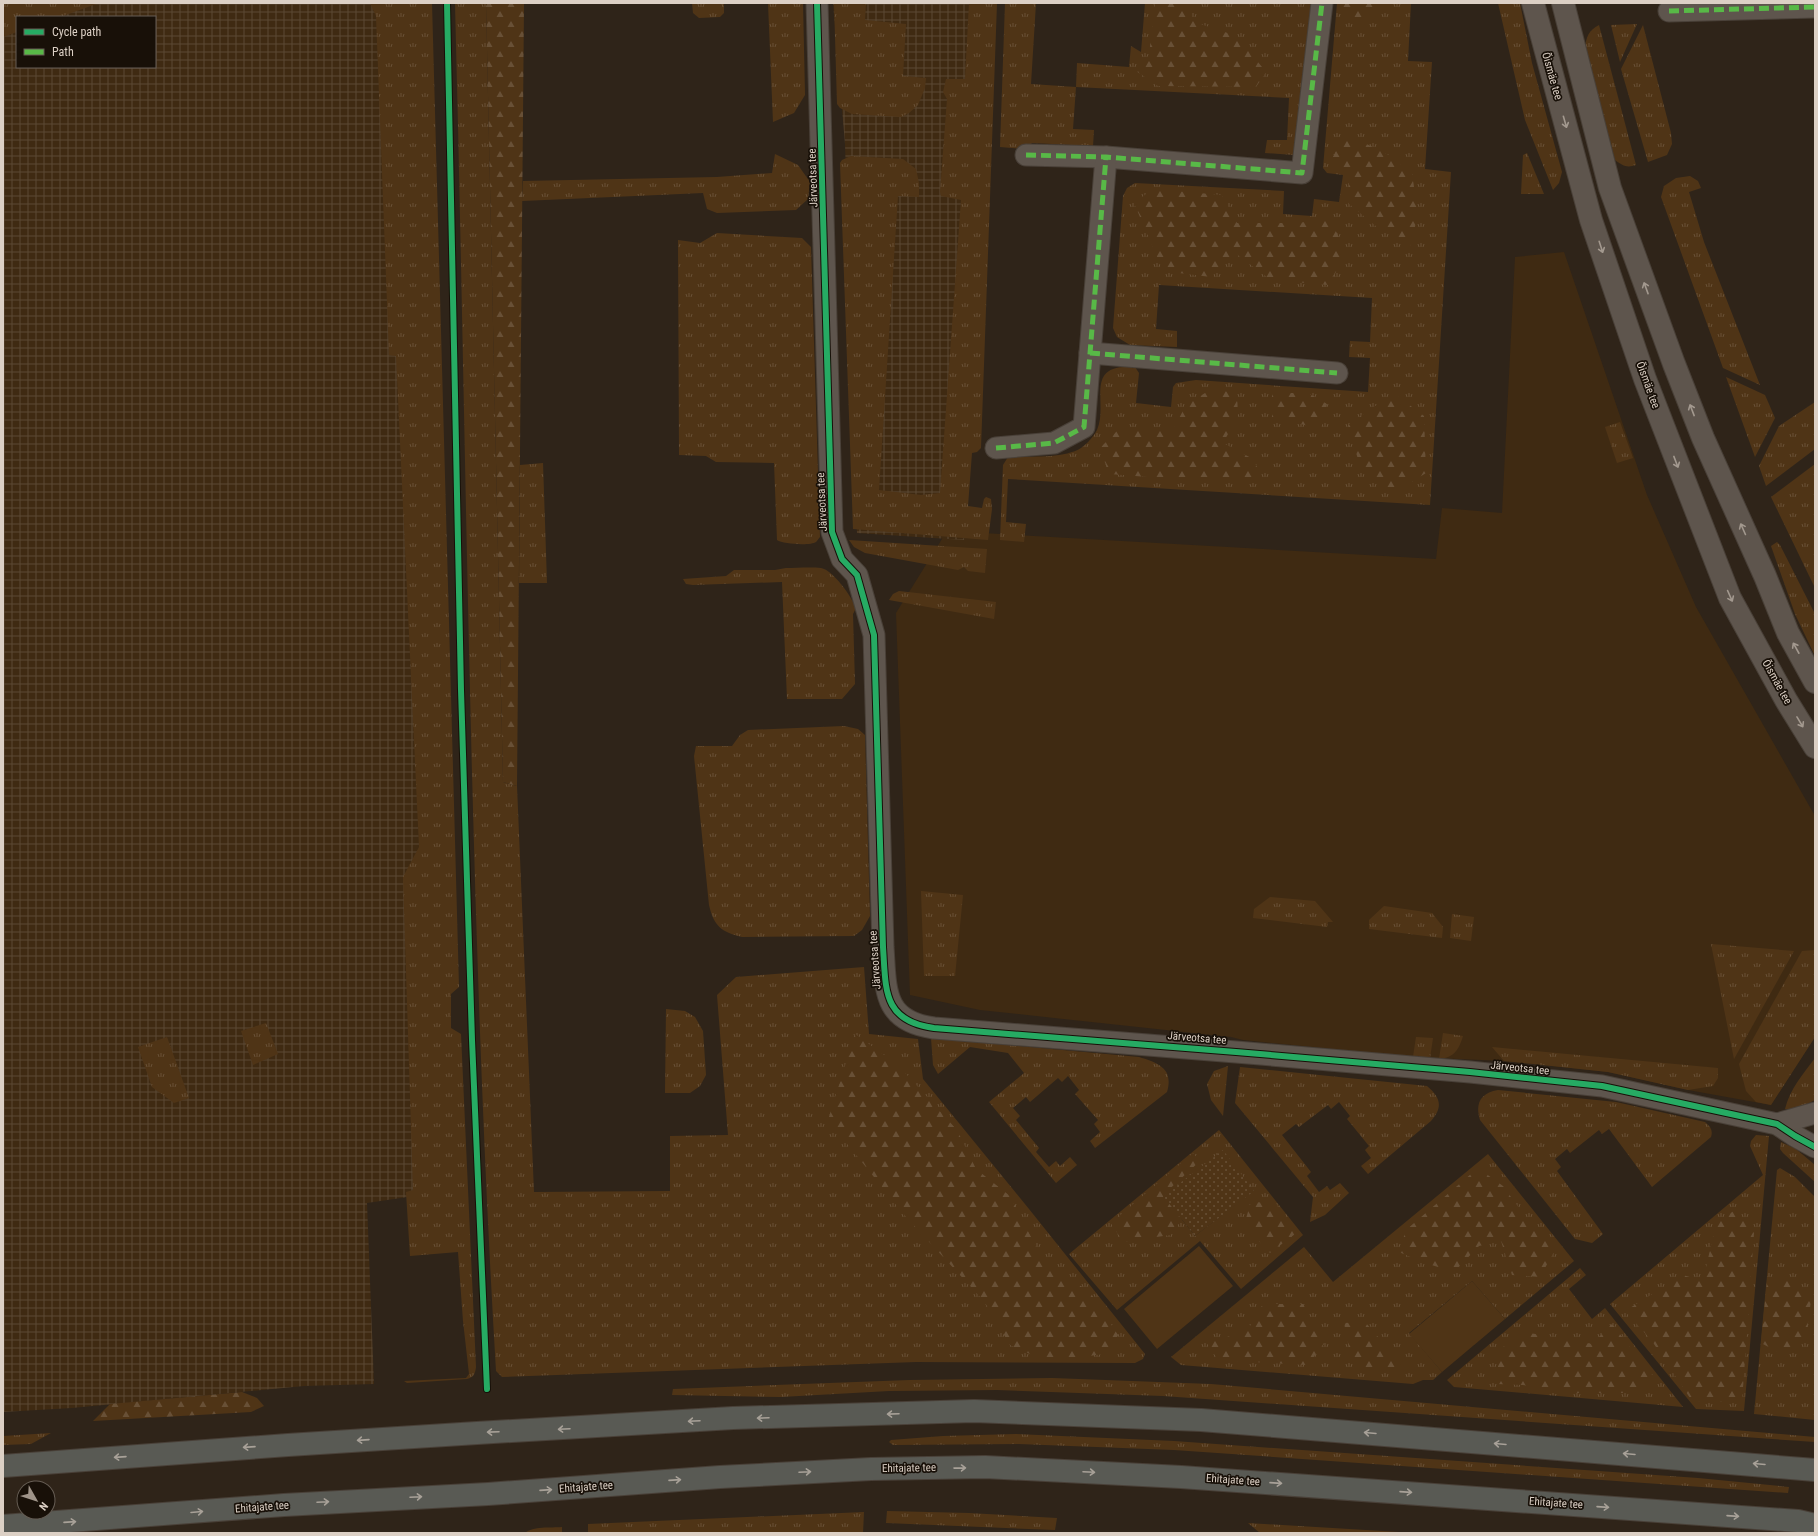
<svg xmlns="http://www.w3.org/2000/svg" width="1818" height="1536" viewBox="0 0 1818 1536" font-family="'Roboto Condensed',sans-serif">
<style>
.built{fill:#3f2a12}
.industrial{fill:url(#industrial-grid);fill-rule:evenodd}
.grass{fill:url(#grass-tufts);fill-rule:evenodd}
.forest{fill:url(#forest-firs)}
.park{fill:url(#park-dots)}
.garden{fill:#4f3416}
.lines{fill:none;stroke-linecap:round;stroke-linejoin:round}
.minor-casing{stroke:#494038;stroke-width:23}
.secondary-casing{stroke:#494038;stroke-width:24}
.primary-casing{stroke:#494038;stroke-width:24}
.minor{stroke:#5e554d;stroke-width:21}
.secondary{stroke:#5e554d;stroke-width:22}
.primary{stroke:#595a54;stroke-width:22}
.quiet{stroke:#58b947;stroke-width:5;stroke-dasharray:10 5;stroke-linecap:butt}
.cycleway-casing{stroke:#181008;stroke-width:8}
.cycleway{stroke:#26ab63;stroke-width:6}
.oneway{stroke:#a3998f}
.oneway2{stroke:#a8a198}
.labels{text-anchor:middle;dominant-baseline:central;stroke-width:3.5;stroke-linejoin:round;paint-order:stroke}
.street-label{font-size:11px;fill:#dcd0c5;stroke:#181008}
</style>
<defs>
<pattern id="industrial-grid" width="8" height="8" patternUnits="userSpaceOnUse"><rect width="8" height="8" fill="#3f2a12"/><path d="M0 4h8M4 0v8" fill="none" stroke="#5a4833"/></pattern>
<pattern id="grass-tufts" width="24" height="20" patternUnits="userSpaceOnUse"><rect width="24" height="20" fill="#4f3416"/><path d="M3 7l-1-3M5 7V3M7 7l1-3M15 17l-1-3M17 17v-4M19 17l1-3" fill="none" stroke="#685036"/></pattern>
<pattern id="forest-firs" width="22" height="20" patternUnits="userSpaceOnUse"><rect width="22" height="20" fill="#4f3416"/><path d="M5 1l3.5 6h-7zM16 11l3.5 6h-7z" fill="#685036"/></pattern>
<pattern id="park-dots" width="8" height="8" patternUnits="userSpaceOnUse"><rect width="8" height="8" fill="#4f3416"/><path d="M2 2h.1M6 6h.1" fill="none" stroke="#685036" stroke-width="1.8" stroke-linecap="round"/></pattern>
</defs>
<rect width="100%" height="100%" fill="#2f2419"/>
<path class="built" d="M 1564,252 L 1647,495 L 1696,607 L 1815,816 L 1815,1037 L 1771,1105 L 1688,1090 L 1608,1072 L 1504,1061 L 1413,1057 L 1243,1040 L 1231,1037 L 980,1010 L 910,995 L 896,613 L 947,531 L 1436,559 L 1442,508 L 1502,513 L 1515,257 Z"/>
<g class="industrial">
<path d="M 3,3 L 384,3 L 416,724 L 428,1194 L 367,1203 L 374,1384 L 304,1386 L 72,1408 L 3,1412 ZM 17,17 L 155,17 L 155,67 L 17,67 Z"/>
<path d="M 833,3 L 995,3 L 964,540 L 857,533 L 845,144 Z"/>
</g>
<g class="grass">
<path d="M 3,3 L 99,3 L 60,17 L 17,17 L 17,32 L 3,37 Z"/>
<path d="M 370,3 L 432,3 L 459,987 L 451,994 L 451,1028 L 461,1034 L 476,1367 C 475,1374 474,1377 467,1379 L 407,1383 L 404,1381 L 466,1378 L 469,1374 L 463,1321 L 458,1252 L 410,1256 L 406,1192 L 413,1190 L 403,877 L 419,847 L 396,356 L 389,355 L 376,16 Z"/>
<path d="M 455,3 L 486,3 L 503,782 L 517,786 L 534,1192 L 670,1191 L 670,1136 L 728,1135 L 717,995 L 736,977 L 864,967 L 869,1034 L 918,1039 L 923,1079 L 1029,1209 L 1145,1354 L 1143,1359 L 1135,1363 L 916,1362 L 502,1377 L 496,1371 C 469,916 467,459 455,3 Z"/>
<path d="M 692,3 L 724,3 L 724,13 L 720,17 L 699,18 L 693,13 Z"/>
<path d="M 768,3 L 803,3 L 805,95 L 794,113 L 773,122 Z"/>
<path d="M 834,3 L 866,3 L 865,20 L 906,24 L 903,76 L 926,78 L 925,88 L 918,105 L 909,113 L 901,117 L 852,114 L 840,108 L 837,104 Z"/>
<path d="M 969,3 L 997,3 L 981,448 L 977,452 L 972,453 L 968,506 L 982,508 L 984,499 L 986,497 L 991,499 L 992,509 L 988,540 L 853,529 L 840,163 L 842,160 L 851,156 L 903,159 L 916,169 L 919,183 L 919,197 L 898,196 L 879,490 L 921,495 L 940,493 L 961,200 L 941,196 L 940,192 L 947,99 L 943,92 L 946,79 L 965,79 Z"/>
<path d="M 1005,3 L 1036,3 L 1031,84 L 1076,87 L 1077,63 L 1129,67 L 1131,46 L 1141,52 L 1145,3 L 1315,3 L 1294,155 L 1265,153 L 1267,140 L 1287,140 L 1289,98 L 1076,87 L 1073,129 L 1094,130 L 1093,146 L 1032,143 L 1026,149 L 1000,147 Z"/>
<path d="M 1337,3 L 1411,3 L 1408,61 L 1432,62 L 1425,169 L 1451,172 L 1430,505 L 1008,479 L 1006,522 L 1026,524 L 1024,542 L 1000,540 L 1003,465 L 1008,457 C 1028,456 1064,459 1081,448 C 1087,444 1094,436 1097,430 C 1109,403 1082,363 1135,367 L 1139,373 L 1136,403 L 1171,407 L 1173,387 L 1176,383 L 1196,380 L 1368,392 L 1370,358 L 1349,357 L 1350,341 L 1370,342 L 1372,298 L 1159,285 L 1156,329 L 1177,331 L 1177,347 L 1130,345 L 1117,337 L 1113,328 L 1123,196 L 1127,188 L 1135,183 L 1284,191 L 1283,214 L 1312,216 L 1314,199 L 1339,202 L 1343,175 L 1327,173 L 1323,168 Z"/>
<path d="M 1498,3 L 1520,3 L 1532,63 L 1562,172 L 1559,183 L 1553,190 L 1525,120 Z"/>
<path d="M 1637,24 L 1620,62 L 1611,25 Z"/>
<path d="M 1599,25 L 1636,165 C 1627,168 1623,166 1615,160 L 1585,48 C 1586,37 1589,30 1599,25 Z"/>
<path d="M 1643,25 L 1671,133 L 1672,144 L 1667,155 L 1648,162 L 1621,69 Z"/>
<path d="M 1527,153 L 1544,194 L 1521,194 L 1523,155 Z"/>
<path d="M 775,154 L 798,165 L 810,182 L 808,199 L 796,210 L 717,213 L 707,209 L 703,193 L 522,201 L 523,181 L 717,177 L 772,173 Z"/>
<path d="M 1690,176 L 1698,181 L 1701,188 L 1689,192 L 1704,242 L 1760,385 L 1723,368 L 1661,197 L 1664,186 L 1676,178 Z"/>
<path d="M 717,233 L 802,238 L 811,247 L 820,537 C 819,538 817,541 816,542 C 810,546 783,544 777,540 L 774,463 L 716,462 L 706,456 L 679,455 L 678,240 L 700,243 Z"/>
<path d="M 1726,377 L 1765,395 L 1775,418 L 1755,457 Z"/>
<path d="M 1815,402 L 1815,449 L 1766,486 L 1759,466 L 1779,426 Z"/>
<path d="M 1620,422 L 1633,458 L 1617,463 L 1605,427 Z"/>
<path d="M 543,463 L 547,583 L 519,583 L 520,465 Z"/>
<path d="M 1815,464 L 1815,588 L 1771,497 Z"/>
<path d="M 849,540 L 987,549 L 985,573 L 968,571 L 964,567 L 958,570 L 865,553 L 854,547 Z"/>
<path d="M 1777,542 L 1780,545 L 1815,614 L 1815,656 L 1795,614 L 1771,546 Z"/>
<path d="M 786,568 C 797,568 810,567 821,568 C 833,570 852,597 856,608 L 853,614 L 855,684 L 842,699 L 787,699 L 782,582 L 693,585 L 686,584 L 683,579 L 726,576 L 734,570 L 775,570 Z"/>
<path d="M 899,591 L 996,602 L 994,619 L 889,600 L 893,594 Z"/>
<path d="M 844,726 L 858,729 L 865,735 L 870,916 L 862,930 L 854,936 L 742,937 C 721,932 714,926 709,905 L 694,756 L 696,746 L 732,746 L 740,735 L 748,730 Z"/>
<path d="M 921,891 L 963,895 L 955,976 L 924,976 Z"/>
<path d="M 1270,897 L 1315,901 L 1333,922 L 1328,922 L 1327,927 L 1253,918 L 1254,909 Z"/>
<path d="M 1384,906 L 1432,913 L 1443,927 L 1442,938 L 1369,929 L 1369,920 Z"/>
<path d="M 1452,914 L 1474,917 L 1471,941 L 1450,938 Z"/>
<path d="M 1711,944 L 1794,951 L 1734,1059 Z"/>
<path d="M 1815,950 L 1815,1037 L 1771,1105 L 1756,1102 L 1746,1091 L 1739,1064 L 1802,951 Z"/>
<path d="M 666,1009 L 685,1011 L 695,1017 L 703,1031 L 706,1075 L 700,1086 L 690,1093 L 665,1093 Z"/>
<path d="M 266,1023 L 278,1054 L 253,1065 L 241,1031 Z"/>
<path d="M 1443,1033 L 1463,1036 C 1459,1049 1454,1058 1439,1059 Z"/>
<path d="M 167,1037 L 189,1098 L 174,1103 L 152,1087 L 138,1047 Z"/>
<path d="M 1416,1037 L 1433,1038 L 1430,1058 L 1413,1057 Z"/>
<path d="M 931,1038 L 1139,1057 C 1158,1063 1174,1068 1167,1092 L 1095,1148 L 1090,1141 L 1100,1132 L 1094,1124 L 1098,1120 L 1075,1094 L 1079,1090 L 1068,1076 L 1062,1082 L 1058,1078 L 1030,1102 L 1026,1097 L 1013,1108 L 1020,1116 L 1016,1120 L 1039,1148 L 1036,1152 L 1049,1167 L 1056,1161 L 1060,1166 L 1070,1157 L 1077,1165 L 1056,1183 L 989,1102 L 1024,1073 L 1008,1053 L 970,1047 L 938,1074 L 933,1065 Z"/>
<path d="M 1492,1047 L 1718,1068 L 1718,1078 L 1713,1086 L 1688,1090 L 1608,1072 L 1504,1061 Z"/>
<path d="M 1815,1058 L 1815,1100 L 1797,1109 L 1785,1109 C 1790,1089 1803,1074 1815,1058 Z"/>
<path d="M 1228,1066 L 1223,1116 L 1211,1100 L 1207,1084 L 1214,1071 Z"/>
<path d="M 1240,1067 L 1427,1086 C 1441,1098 1443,1107 1431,1121 L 1368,1174 L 1361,1166 L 1371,1158 L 1365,1150 L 1369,1146 L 1347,1119 L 1350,1116 L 1339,1102 L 1331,1109 L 1328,1105 L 1299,1127 L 1296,1124 L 1282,1135 L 1311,1172 L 1307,1176 L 1319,1192 L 1327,1186 L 1330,1190 L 1340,1183 L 1349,1193 L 1325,1215 L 1310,1222 L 1313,1197 L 1235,1103 Z"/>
<path d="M 1498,1090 L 1616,1102 L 1705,1122 C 1711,1127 1713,1131 1711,1137 L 1652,1187 L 1609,1129 L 1602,1134 L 1599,1130 L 1570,1153 L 1567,1149 L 1555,1159 L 1561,1167 L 1557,1171 L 1603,1234 L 1592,1243 L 1575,1239 L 1480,1120 C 1475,1104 1480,1093 1498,1090 Z"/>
<path d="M 1219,1130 L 1303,1235 L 1241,1289 L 1200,1241 L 1117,1310 L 1069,1254 ZM 1254,1190 L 1195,1236 L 1163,1196 Z"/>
<path d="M 1756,1135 L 1769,1136 L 1744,1411 L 1696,1409 L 1610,1304 L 1763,1175 L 1750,1146 L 1751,1141 Z"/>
<path d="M 1781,1142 L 1796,1149 L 1815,1165 L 1815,1182 L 1783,1153 L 1780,1149 Z"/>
<path d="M 1488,1154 L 1574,1261 L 1505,1319 L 1472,1281 L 1409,1333 L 1442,1372 L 1433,1380 L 1423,1380 L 1413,1384 L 1181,1365 L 1171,1357 L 1304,1247 L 1333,1282 Z"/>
<path d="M 1780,1168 L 1795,1177 L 1815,1197 L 1815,1420 L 1754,1414 L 1777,1170 Z"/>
<path d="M 1580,1268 L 1586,1275 L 1569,1289 L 1592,1319 L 1605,1308 L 1683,1407 L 1454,1387 L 1447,1380 Z"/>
<path d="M 1052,1378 L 1211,1384 L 1815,1437 L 1815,1442 L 1163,1396 L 997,1390 L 889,1391 L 781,1397 L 672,1395 L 673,1389 L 910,1380 Z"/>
<path d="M 51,1433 L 31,1444 L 3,1445 L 3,1436 Z"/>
<path d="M 1016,1434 L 1174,1441 L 1698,1478 L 1789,1487 L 1788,1493 L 1174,1450 L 1019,1444 L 893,1445 L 889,1442 L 891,1440 L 943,1436 Z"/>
<path d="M 887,1511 L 969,1513 L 1057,1518 L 1055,1530 L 886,1523 Z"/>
<path d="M 864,1512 L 863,1533 L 588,1533 L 588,1524 Z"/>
<path d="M 1248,1523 L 1399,1532 L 1404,1533 L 1260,1533 Z"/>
<path d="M 562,1527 L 562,1533 L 525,1533 C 533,1526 551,1528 562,1527 Z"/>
</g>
<g class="forest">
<path d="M 486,3 L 524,3 L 517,786 L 503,782 Z"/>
<path d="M 1155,3 L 1187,3 L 1194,22 L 1237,36 L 1266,72 L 1256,87 L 1158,86 L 1136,71 L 1149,55 Z"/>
<path d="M 1343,3 L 1384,3 L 1359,31 L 1341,10 Z"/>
<path d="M 1344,133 L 1387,154 L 1412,173 L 1418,215 L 1410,246 L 1377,227 L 1348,203 L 1349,178 L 1331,161 Z"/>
<path d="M 1153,189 L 1222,195 L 1237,223 L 1298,223 L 1330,218 L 1346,253 L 1329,285 L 1271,280 L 1235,253 L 1211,277 L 1163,271 L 1134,203 Z"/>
<path d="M 1213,388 L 1237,394 L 1238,416 L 1223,443 L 1253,459 L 1264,481 L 1198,481 L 1110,474 L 1099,449 L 1118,430 L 1174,428 L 1186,405 Z"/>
<path d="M 1272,393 L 1308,393 L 1327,404 L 1321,429 L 1272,417 Z"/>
<path d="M 1396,395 L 1424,416 L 1426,473 L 1396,492 L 1362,473 L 1348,425 L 1375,406 Z"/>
<path d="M 855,1034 L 898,1065 L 957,1130 L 976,1169 L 1010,1196 L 1044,1262 L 1090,1292 L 1118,1335 L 1110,1353 L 1048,1362 L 1010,1345 L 984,1301 L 907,1218 L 828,1120 Z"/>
<path d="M 1193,1153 L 1200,1161 L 1163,1195 L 1182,1219 L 1170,1235 L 1123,1242 L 1111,1223 Z"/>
<path d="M 1478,1168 L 1503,1186 L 1524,1215 L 1556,1248 L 1540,1277 L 1512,1275 L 1501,1241 L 1479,1246 L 1454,1272 L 1422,1262 L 1399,1252 L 1406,1230 Z"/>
<path d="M 1251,1202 L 1276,1203 L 1295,1234 L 1270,1253 L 1244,1225 Z"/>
<path d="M 1735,1210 L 1754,1233 L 1742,1402 L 1692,1401 L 1652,1341 L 1625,1311 L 1683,1275 L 1703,1281 L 1716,1223 Z"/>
<path d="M 1792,1279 L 1811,1300 L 1806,1338 L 1780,1353 L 1761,1343 L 1767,1280 Z"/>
<path d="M 1263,1304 L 1303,1304 L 1324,1344 L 1307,1365 L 1218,1360 L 1207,1343 L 1247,1331 Z"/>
<path d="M 1365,1322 L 1405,1368 L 1363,1368 L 1351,1358 L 1344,1323 Z"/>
<path d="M 1612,1324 L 1653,1376 L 1633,1393 L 1572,1393 L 1523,1385 L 1497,1384 L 1499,1350 L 1524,1332 L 1592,1344 Z"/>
<path d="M 242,1392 L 257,1398 L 264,1406 L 251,1412 L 93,1421 L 110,1404 Z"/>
</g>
<path class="park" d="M 1223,1150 L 1254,1191 L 1195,1236 L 1163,1196 Z"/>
<g class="garden">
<path d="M 1199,1246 L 1233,1286 L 1157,1349 L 1124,1309 Z"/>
<path d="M 1472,1281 L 1505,1319 L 1442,1372 L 1409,1334 Z"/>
</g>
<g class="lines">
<g class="minor-casing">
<g id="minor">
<path d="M 817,3 L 832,532 L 842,559 L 857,575 L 874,635 L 883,947 C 886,989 882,1021 934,1028 L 1236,1052 L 1470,1072 L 1602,1086 L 1777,1124 L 1795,1136 L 1815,1147"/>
<path d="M 1669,11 L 1815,7"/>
<path d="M 1026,155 L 1106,157 L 1302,173 L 1322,3"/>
<path d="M 1090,353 L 1337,373"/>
<path d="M 996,448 L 1054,443 L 1084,427 L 1106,157"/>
<path d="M 1777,1124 L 1815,1113"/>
</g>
</g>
<g class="secondary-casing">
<g id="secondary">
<path d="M 1533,3 L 1591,220 L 1645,379 L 1730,598 L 1786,700 L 1815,747"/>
<path d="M 1563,3 L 1610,188 L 1674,364 L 1703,438 L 1765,576 L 1788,633 L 1815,682"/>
</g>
</g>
<g class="primary-casing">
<g id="primary">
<path d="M 3,1466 L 288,1445 L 477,1433 L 733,1418 L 974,1411 L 1201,1420 L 1815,1470"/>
<path d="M 3,1526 L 284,1505 L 488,1494 L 720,1477 L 871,1469 L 985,1467 L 1181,1477 L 1798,1521 L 1815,1525"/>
</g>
</g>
<use href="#minor" class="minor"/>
<use href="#secondary" class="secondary"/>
<use href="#primary" class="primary"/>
<g class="quiet">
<path d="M 1669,11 L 1815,7"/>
<path d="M 1026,155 L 1106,157 L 1302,173 L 1322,3"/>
<path d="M 1090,353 L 1337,373"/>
<path d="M 996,448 L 1054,443 L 1084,427 L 1106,157"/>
</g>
<g class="cycleway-casing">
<g id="cycleway">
<path d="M 447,3 L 461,690 L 472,1040 L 487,1389"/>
<path d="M 817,3 L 832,532 L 842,559 L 857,575 L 874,635 L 883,947 C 886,989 882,1021 934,1028 L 1236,1052 L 1470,1072 L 1602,1086 L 1777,1124 L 1795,1136 L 1815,1147"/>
</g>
</g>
<use href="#cycleway" class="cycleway"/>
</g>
<defs><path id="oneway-shaft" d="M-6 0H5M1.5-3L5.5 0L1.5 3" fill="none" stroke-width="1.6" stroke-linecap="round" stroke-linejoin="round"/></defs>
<g class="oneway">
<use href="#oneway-shaft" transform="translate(1565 122) rotate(74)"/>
<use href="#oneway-shaft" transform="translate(1601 247) rotate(72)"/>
<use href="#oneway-shaft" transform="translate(1646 288) rotate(-110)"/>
<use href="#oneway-shaft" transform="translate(1692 410) rotate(-111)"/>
<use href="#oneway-shaft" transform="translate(1676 462) rotate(69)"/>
<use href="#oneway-shaft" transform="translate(1743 529) rotate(-114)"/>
<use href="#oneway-shaft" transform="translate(1730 596) rotate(66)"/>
<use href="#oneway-shaft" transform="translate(1796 648) rotate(-119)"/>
<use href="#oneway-shaft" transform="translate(1800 722) rotate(59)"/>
</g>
<g class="oneway2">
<use href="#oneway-shaft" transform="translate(893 1414) rotate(178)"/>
<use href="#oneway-shaft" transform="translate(763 1418) rotate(178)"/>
<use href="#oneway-shaft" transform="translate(694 1421) rotate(177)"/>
<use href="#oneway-shaft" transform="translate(564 1429) rotate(177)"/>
<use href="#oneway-shaft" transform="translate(493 1432) rotate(178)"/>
<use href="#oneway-shaft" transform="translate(1370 1433) rotate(-175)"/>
<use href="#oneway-shaft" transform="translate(363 1440) rotate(176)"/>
<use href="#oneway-shaft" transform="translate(1500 1444) rotate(-175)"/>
<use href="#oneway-shaft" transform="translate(249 1447) rotate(176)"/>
<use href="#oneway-shaft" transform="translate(1629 1454) rotate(-175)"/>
<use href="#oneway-shaft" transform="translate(120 1457) rotate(176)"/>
<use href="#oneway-shaft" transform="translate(1759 1464) rotate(-175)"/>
<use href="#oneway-shaft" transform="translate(960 1468) rotate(-1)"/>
<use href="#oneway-shaft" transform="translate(805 1472) rotate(-3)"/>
<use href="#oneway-shaft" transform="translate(1089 1472) rotate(3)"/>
<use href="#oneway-shaft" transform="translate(675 1480) rotate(-4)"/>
<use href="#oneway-shaft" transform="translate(1276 1483) rotate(4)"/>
<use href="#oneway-shaft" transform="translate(546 1490) rotate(-4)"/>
<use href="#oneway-shaft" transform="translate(1406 1492) rotate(4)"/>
<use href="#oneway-shaft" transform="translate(416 1497) rotate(-3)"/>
<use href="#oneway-shaft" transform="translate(323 1502) rotate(-3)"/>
<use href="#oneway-shaft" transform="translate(1603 1507) rotate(4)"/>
<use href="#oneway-shaft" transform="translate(197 1512) rotate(-5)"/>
<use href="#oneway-shaft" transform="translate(1733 1516) rotate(4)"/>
<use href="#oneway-shaft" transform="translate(70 1522) rotate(-4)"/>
</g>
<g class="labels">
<g class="street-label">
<text transform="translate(1552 76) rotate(74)">Õismäe tee</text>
<text transform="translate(813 178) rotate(-92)">Järveotsa tee</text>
<text transform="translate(1648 385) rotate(70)">Õismäe tee</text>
<text transform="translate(822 502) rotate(-93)">Järveotsa tee</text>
<text transform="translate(1777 682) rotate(61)">Õismäe tee</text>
<text transform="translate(875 960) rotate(-94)">Järveotsa tee</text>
<text transform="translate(1197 1038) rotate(5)">Järveotsa tee</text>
<text transform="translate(1520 1068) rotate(6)">Järveotsa tee</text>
<text transform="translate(909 1468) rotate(-1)">Ehitajate tee</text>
<text transform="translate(1233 1480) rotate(4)">Ehitajate tee</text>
<text transform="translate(586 1487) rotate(-4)">Ehitajate tee</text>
<text transform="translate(1556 1503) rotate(4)">Ehitajate tee</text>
<text transform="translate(262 1507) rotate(-4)">Ehitajate tee</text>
</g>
</g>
<rect width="1818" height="1536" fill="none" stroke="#dcd0c5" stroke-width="8"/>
<rect x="16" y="16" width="140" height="52" fill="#181008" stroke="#665d54"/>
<rect x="24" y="29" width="20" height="6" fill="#26ab63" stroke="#665d54"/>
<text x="52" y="36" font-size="12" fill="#dcd0c5">Cycle path</text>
<rect x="24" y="49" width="20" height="6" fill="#58b947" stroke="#665d54"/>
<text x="52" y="56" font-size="12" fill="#dcd0c5">Path</text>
<g transform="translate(36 1500) rotate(129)"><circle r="19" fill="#181008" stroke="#665d54"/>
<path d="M0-3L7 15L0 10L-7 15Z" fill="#9f9489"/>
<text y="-6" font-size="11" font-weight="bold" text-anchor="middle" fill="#dcd0c5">N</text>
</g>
</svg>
